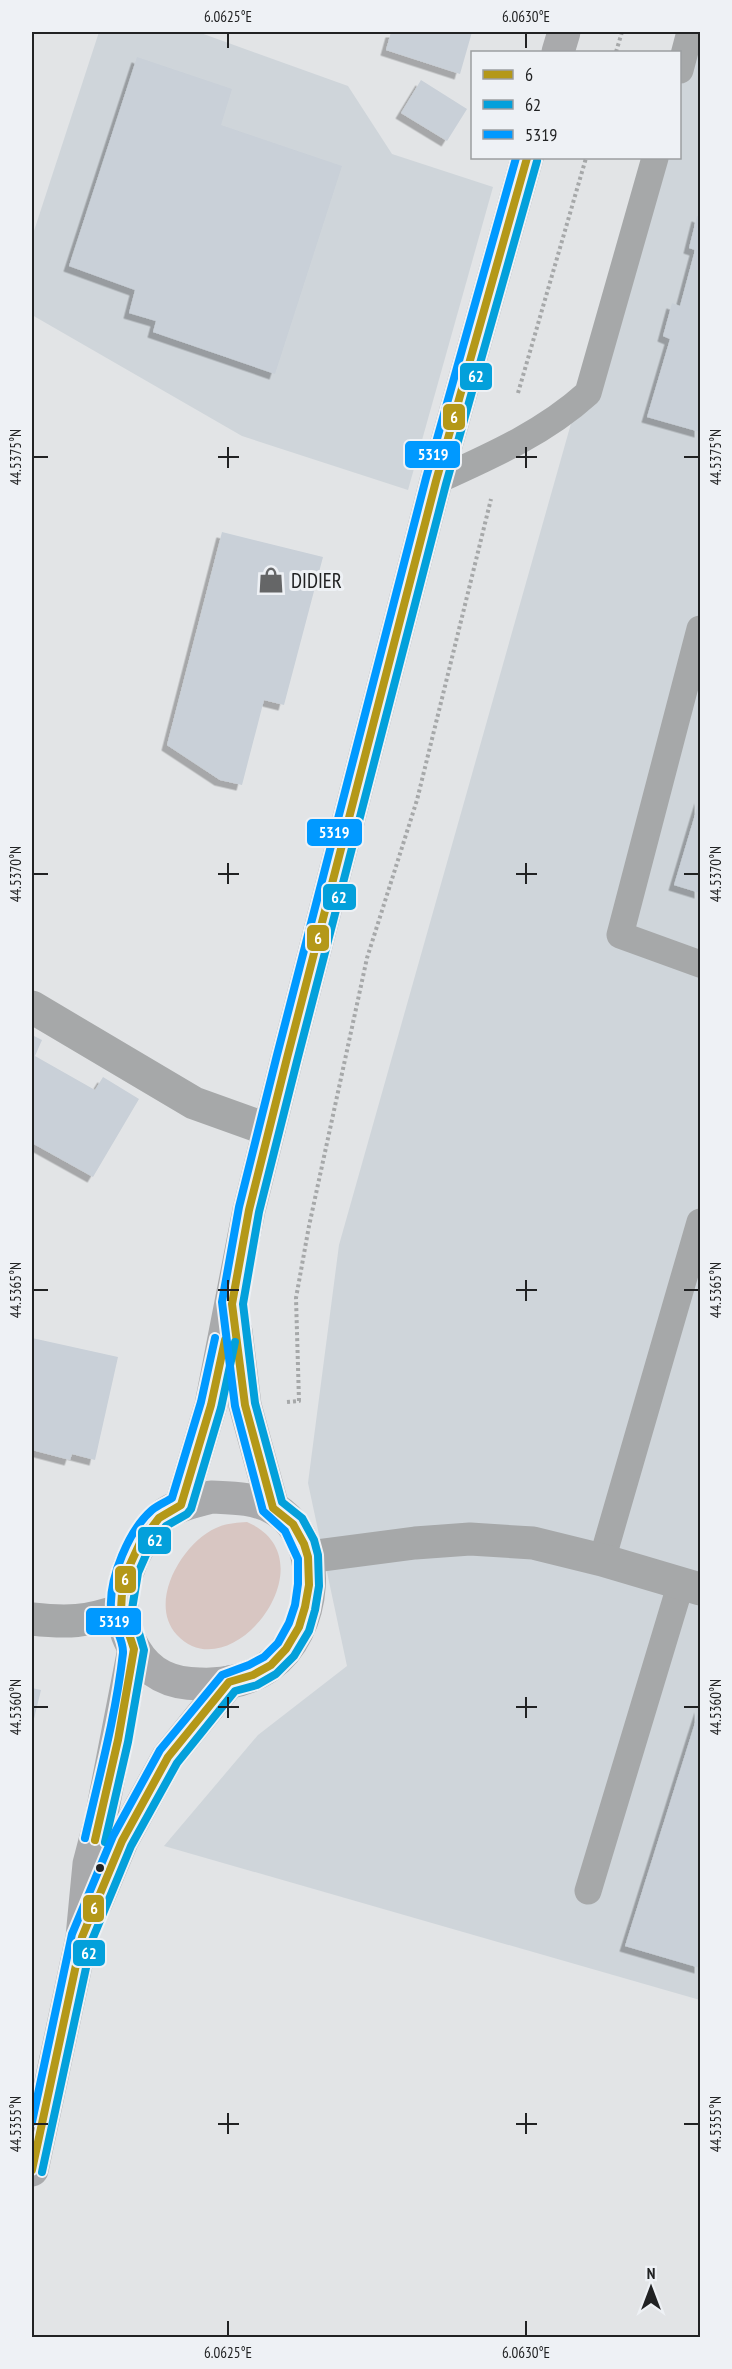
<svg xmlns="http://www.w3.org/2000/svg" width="732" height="2369" viewBox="0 0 732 2369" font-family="'PT Sans Narrow',sans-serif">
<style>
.built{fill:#cfd5da}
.green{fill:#d8c6c2}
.building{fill:#c9d0d8;filter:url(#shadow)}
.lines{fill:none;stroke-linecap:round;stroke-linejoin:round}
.path{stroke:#a6a8a9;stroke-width:4;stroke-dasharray:3 3;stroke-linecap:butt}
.service{stroke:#a6a8a9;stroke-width:27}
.minor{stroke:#a6a8a9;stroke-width:33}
.primary{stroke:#a9aaac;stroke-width:33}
.bus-1-casing{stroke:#eef1f5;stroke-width:12}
.bus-2-casing{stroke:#eef1f5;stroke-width:12}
.bus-3-casing{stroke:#eef1f5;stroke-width:12}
.bus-1{stroke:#b49818;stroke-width:8}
.bus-2{stroke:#03a0db;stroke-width:8}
.bus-3{stroke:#09f;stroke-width:8}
.ticks{fill:none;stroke:#212223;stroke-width:2}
.bus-dot{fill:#212223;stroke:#eef1f5;stroke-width:2}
.labels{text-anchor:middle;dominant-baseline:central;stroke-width:6;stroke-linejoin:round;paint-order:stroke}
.poi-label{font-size:21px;fill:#212223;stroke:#eef1f5;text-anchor:start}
.line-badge{stroke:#eef1f5;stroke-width:2}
.badge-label{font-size:16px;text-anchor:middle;font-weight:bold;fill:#fff}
.neatline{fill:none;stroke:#212223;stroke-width:2}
.ticks-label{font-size:15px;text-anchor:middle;fill:#212223}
</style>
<defs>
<filter id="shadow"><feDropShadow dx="-5.5" dy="5.5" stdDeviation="0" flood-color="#0004"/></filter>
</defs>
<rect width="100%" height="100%" fill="#e2e4e6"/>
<g class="built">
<path d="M 99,32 L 198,32 L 348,86 L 392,154 L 493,187 L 408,490 L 242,436 L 32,315 L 32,237 Z"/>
<path d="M 700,32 L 700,2000 L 164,1846 L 258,1735 L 347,1666 L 308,1483 L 339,1245 L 646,158 L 680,158 L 680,52 Z"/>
</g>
<path class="green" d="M 247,1522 C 334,1559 231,1693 177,1635 C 147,1603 182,1543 216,1528 C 226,1523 236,1523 247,1522 Z"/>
<g class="building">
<path d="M 391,32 L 472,32 L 460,74 L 386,50 Z"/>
<path d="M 137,57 L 232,89 L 221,125 L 342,166 L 275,374 L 153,332 L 156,321 L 129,313 L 135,290 L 69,266 Z"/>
<path d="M 421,80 L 467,109 L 447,141 L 401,113 Z"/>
<path d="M 697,216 L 700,217 L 700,432 L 647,417 L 670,339 L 663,336 L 672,303 L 680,306 L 695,250 L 689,248 Z"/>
<path d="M 222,532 L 323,557 L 284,705 L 264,700 L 242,785 L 220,780 L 167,745 Z"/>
<path d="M 700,798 L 700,893 L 674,885 Z"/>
<path d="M 32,1035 L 42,1040 L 35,1056 L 95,1090 L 103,1077 L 139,1099 L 93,1177 L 32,1143 Z"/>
<path d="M 32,1338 L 118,1357 L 95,1460 L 72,1454 L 70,1460 L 32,1450 Z"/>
<path d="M 32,1688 L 41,1690 L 32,1727 Z"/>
<path d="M 700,1707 L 700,1968 L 625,1946 Z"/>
</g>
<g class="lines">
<g class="path">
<path d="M 616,52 L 622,32"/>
<path d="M 518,393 L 586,158"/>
<path d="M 287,1402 L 299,1401 L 296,1298 L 309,1226 L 367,958 L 417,800 L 491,499"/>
</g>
<g class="service">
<path d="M 680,70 L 690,32"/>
<path d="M 436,481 C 489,457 544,433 588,393 L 655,158"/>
<path d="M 700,629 L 620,935 L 700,964"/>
<path d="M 602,1560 L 700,1222"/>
<path d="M 588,1891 L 681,1583"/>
</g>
<g class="minor">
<path d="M 32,1007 L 194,1103 L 269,1130"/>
<path d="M 308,1557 L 415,1543 L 470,1539 L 533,1543 L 602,1560 L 700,1589"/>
<path d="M 32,1619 C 68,1623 86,1622 121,1610"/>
</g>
<g class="primary">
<path d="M 558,52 L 564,32"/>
<path d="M 236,1331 L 245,1405 L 273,1508"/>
<path d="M 211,1497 C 232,1498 255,1498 273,1508 C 328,1539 316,1633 269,1666 C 249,1680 224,1685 200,1684 C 172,1684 150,1675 135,1650 C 111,1612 124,1564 149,1531 C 153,1526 156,1521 161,1517 C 176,1505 193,1502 211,1497 Z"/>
<path d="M 181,1505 L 211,1405 L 249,1210 L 287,1058 L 436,481 L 527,158"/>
<path d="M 96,1903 L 122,1841 L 168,1757 L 229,1682"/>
<path d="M 32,2170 L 82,1937 L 89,1864 L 101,1818 L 134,1649"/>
</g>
<g class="bus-1-casing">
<g id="bus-1">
<path d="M 95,1840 L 118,1740 L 134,1649 L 121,1610 L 122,1593 L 128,1569 L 140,1543 L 159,1518 L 181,1505 L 211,1405 L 225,1340"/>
<path d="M 32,2170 L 82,1937 L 122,1841 L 168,1757 L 229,1682 L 253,1675 L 271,1665 L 286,1649 L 299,1627 L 305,1607 L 309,1585 L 308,1557 L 304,1544 L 293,1524 L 273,1508 L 245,1405 L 232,1304 L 249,1210 L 287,1058 L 436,481 L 527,158"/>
</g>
</g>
<g class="bus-2-casing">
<g id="bus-2">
<path d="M 105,1842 L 128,1742 L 144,1650 L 132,1609 L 138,1573 L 149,1548 L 166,1526 L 187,1514 L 191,1509 L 221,1408 L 235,1342"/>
<path d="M 42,2172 L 92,1940 L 131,1846 L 177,1763 L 235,1691 L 257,1685 L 276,1674 L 294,1656 L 309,1631 L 315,1610 L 319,1586 L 318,1555 L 314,1540 L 302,1518 L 282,1502 L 255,1403 L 243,1304 L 259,1212 L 297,1061 L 446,484 L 537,161"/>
</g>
</g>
<g class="bus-3-casing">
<g id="bus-3">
<path d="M 85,1838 C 99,1777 116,1715 123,1653 C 124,1638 111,1624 111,1609 C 109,1578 129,1530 152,1510 C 158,1505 166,1502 172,1498 L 201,1402 L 215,1338"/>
<path d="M 32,2122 L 72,1934 L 113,1836 L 160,1750 L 222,1675 L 249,1665 L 264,1657 L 278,1643 L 289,1623 L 295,1605 L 298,1584 L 298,1559 L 285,1531 L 263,1511 L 235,1406 L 222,1302 L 239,1207 L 277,1055 L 426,478 L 516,158"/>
</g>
</g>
<use href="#bus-1" class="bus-1"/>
<use href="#bus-2" class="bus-2"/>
<use href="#bus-3" class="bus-3"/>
</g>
<path class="ticks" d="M 228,33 L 228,48M 526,33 L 526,48M 228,447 L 228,468M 526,447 L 526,468M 33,457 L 48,457M 218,457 L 239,457M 516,457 L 537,457M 684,457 L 699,457M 228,863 L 228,884M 526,863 L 526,884M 33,874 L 48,874M 218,874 L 239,874M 516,874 L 537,874M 684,874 L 699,874M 228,1280 L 228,1301M 526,1280 L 526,1301M 33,1290 L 48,1290M 218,1290 L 239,1290M 516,1290 L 537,1290M 684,1290 L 699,1290M 228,1697 L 228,1718M 526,1697 L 526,1718M 33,1707 L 48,1707M 218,1707 L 239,1707M 516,1707 L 537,1707M 684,1707 L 699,1707M 228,2113 L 228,2134M 526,2113 L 526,2134M 33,2124 L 48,2124M 218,2124 L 239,2124M 516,2124 L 537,2124M 684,2124 L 699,2124M 228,2321 L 228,2336M 526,2321 L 526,2336"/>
<defs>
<g id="shop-bare" transform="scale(2.07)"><path d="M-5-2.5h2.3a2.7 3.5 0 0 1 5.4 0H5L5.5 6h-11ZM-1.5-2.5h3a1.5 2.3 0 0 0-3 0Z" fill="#656667" stroke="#eef1f5" stroke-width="2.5" paint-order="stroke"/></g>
</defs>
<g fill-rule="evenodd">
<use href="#shop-bare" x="271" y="580"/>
</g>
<circle class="bus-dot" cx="100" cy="1868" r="5"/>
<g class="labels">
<g class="poi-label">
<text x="291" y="580">DIDIER</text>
</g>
</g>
<g class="line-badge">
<rect x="459" y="362" width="34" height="29" rx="6" fill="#03a0db"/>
<rect x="442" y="403" width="24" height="28" rx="6" fill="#b49818"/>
<rect x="404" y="440" width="57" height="29" rx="6" fill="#09f"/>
<rect x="306" y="818" width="57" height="29" rx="6" fill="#09f"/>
<rect x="322" y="883" width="35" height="28" rx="6" fill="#03a0db"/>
<rect x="306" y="924" width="24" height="28" rx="6" fill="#b49818"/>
<rect x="137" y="1526" width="35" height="29" rx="6" fill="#03a0db"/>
<rect x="114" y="1565" width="23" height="29" rx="6" fill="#b49818"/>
<rect x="85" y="1607" width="57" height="29" rx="6" fill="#09f"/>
<rect x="82" y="1894" width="23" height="29" rx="6" fill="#b49818"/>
<rect x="72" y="1939" width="34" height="28" rx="6" fill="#03a0db"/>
</g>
<g class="badge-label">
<text x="476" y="382">62</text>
<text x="454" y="423">6</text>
<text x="433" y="460">5319</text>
<text x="334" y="838">5319</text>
<text x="339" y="903">62</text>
<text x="318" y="944">6</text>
<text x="155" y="1546">62</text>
<text x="125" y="1585">6</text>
<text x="114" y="1627">5319</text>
<text x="94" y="1914">6</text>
<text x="89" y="1959">62</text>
</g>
<rect width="732" height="2369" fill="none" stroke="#eef1f5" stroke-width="66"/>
<rect x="471" y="51" width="210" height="108" fill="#eef1f5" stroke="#9c9ea1" stroke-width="1.5"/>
<rect x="483" y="70" width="30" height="9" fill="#b49818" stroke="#9c9ea1" stroke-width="1.5"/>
<text x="525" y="81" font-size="18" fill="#212223">6</text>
<rect x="483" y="100" width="30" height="9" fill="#03a0db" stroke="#9c9ea1" stroke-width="1.5"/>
<text x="525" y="111" font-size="18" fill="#212223">62</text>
<rect x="483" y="130" width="30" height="9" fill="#0099ff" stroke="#9c9ea1" stroke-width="1.5"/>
<text x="525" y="141" font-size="18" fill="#212223">5319</text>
<g transform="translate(651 2288)" stroke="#eef1f5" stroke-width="4.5" paint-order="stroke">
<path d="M0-4.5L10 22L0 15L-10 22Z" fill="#212223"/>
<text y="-9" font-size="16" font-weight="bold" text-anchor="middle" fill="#212223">N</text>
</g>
<rect x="33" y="33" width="666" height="2303" class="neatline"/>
<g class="ticks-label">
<text x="228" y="22">6.0625°E</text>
<text x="526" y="22">6.0630°E</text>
<text transform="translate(16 457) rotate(-90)" y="5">44.5375°N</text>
<text transform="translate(716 457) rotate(-90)" y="5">44.5375°N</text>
<text transform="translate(16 874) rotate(-90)" y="5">44.5370°N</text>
<text transform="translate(716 874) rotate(-90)" y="5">44.5370°N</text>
<text transform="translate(16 1290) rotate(-90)" y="5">44.5365°N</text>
<text transform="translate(716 1290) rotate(-90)" y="5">44.5365°N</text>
<text transform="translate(16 1707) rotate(-90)" y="5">44.5360°N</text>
<text transform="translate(716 1707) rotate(-90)" y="5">44.5360°N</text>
<text transform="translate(16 2124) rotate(-90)" y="5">44.5355°N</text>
<text transform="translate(716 2124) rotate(-90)" y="5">44.5355°N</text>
<text x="228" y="2358">6.0625°E</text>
<text x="526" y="2358">6.0630°E</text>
</g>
</svg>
